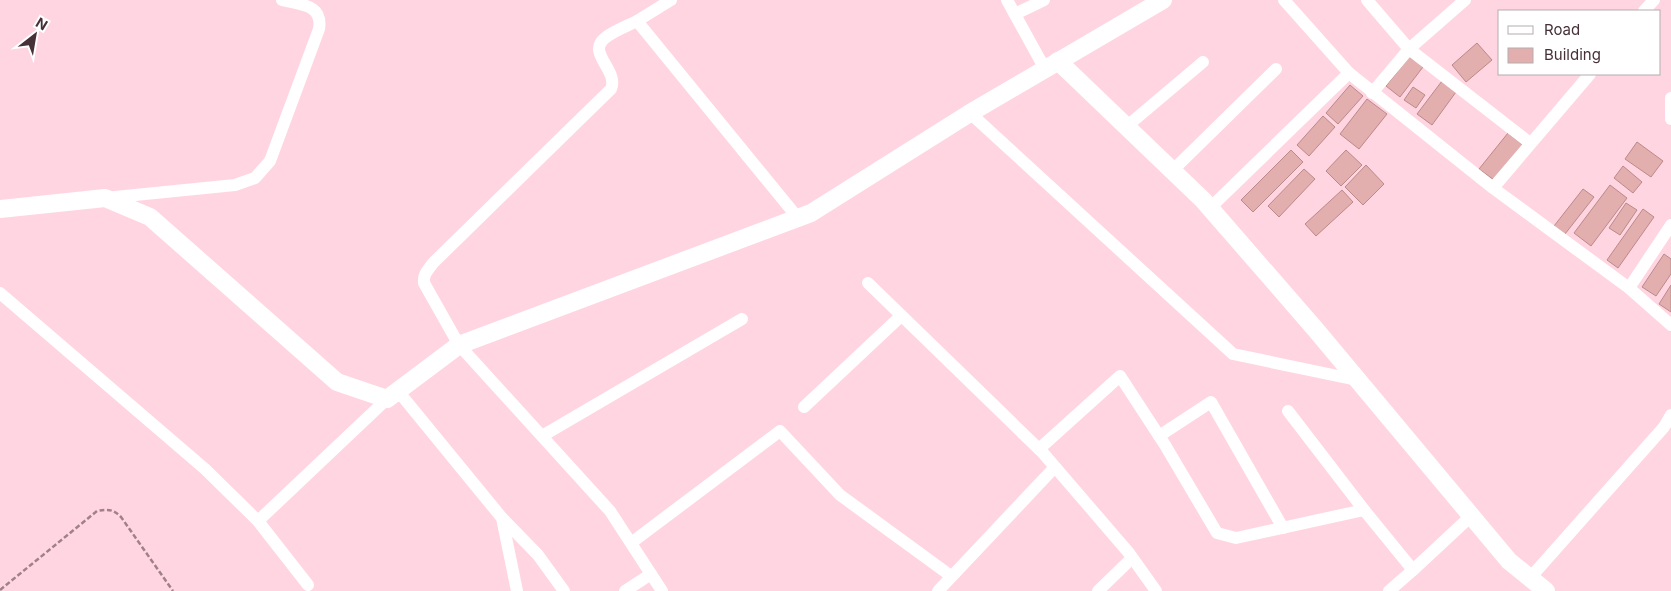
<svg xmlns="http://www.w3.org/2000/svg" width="1671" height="591" viewBox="0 0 1671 591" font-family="Inter,sans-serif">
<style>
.building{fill:#e3afae;stroke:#bb8989}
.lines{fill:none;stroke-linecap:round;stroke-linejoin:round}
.path{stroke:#a0818a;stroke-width:2.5;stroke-dasharray:5 2.5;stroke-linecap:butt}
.street{stroke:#fff;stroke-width:12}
.secondary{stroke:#fff;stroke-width:18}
</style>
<rect width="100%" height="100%" fill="#ffd5e1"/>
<g class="building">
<path d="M 1477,43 L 1492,60 L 1466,82 L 1452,65 Z"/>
<path d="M 1410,56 L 1423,67 L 1400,97 L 1386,86 Z"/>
<path d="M 1442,81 L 1456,92 L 1432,125 L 1417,114 Z"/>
<path d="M 1350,85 L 1363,96 L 1338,124 L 1326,113 Z"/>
<path d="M 1413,87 L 1425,95 L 1416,108 L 1404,100 Z"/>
<path d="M 1367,99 L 1387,114 L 1359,149 L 1340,134 Z"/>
<path d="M 1323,116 L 1335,127 L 1309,156 L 1297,145 Z"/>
<path d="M 1508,133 L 1523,145 L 1494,180 L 1479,169 Z"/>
<path d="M 1637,142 L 1663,161 L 1651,177 L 1625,159 Z"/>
<path d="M 1291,150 L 1303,162 L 1253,212 L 1241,200 Z"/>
<path d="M 1346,150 L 1362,165 L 1341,186 L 1326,171 Z"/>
<path d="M 1366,165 L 1384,184 L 1363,205 L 1345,187 Z"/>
<path d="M 1623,166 L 1642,182 L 1633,193 L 1614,178 Z"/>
<path d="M 1304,169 L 1315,179 L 1279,217 L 1268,206 Z"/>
<path d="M 1610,185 L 1627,198 L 1591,246 L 1574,233 Z"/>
<path d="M 1583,189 L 1594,197 L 1565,234 L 1554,226 Z"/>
<path d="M 1342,190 L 1353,202 L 1316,236 L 1305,224 Z"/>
<path d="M 1626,203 L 1637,210 L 1620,235 L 1609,228 Z"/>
<path d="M 1643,209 L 1654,217 L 1618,268 L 1607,260 Z"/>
<path d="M 1664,254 L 1671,259 L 1671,274 L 1656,296 L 1642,287 Z"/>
<path d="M 1671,285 L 1671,312 L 1659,304 Z"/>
</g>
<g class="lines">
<path class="path" d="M 0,590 L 97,511 C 108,509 113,509 121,517 L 173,591"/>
<g class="street">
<path d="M 671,0 L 637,21 L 798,218"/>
<path d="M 1007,0 L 1045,69"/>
<path d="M 1284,0 L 1349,73"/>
<path d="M 1367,0 L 1409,49 L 1530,143"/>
<path d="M 1644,11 L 1654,0"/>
<path d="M 1015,14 L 1044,0"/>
<path d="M 637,21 C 627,26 613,31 605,38 C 586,53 619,70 611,89 L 433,263 C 428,270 423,274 424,283 L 459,345 L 610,511 L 662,591"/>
<path d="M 1372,93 L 1409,49 L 1465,0"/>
<path d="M 1671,98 L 1671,119"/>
<path d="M 970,113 L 1233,354 L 1357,380"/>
<path d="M 1126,127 L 1203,62"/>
<path d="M 1172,171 L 1276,69"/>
<path d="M 1493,188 L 1590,74"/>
<path d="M 105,198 L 235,185 L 255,178 L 270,161 L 319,29 C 323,4 301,5 282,0"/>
<path d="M 1210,208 L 1349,73 L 1493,188 L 1629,288 L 1671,325"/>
<path d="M 868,283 L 1043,453 L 1129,553 L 1156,591"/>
<path d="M 1629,288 L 1671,225"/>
<path d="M 0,293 L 205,469 L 258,521 L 387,399"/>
<path d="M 398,391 L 502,518 L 517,591"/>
<path d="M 804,407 L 901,316"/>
<path d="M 1288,411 L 1364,510"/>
<path d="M 542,436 L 742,319"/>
<path d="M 1159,436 L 1211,402 L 1283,528"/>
<path d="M 1039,449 L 1120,376 L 1165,445 L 1217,533 L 1236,538 L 1364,510 L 1413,570 L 1471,516"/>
<path d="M 502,518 L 538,555 L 564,591"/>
<path d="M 258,521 L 308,585"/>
<path d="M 631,543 L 780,431 L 840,495 L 951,576"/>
<path d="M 1530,578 L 1664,427 L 1671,415"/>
<path d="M 625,591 L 651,574"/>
<path d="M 938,591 L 1055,467"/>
<path d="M 1098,591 L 1132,558"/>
<path d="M 1389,591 L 1413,570"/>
</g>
<g class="secondary">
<path d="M 1058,61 L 1203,200 L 1316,330 L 1509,561 L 1546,591"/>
<path d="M 0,209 L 105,198 L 150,217 L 337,382 L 387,399 L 459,345 L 811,213 L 970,113 L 1163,0"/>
</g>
</g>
<rect x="1498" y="10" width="162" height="65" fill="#ffffff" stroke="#b5adaf"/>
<rect x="1508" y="26" width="25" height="8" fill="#ffffff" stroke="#b5adaf"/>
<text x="1544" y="35" font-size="15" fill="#453137">Road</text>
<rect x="1508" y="48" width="25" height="15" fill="#e3afae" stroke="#b5adaf"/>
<text x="1544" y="60" font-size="15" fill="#453137">Building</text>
<g transform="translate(35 35) rotate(31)" stroke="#ffffff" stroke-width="4" paint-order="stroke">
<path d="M0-4L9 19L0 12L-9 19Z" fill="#453137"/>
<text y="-8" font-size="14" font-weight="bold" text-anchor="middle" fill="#453137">N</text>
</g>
</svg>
